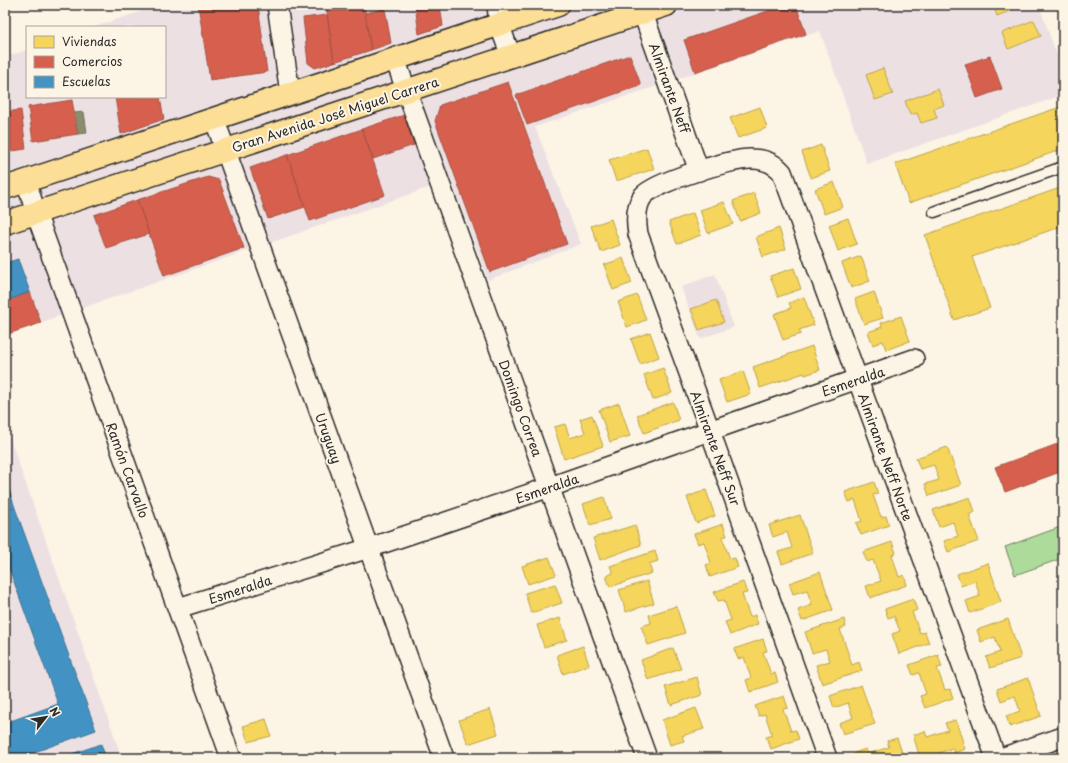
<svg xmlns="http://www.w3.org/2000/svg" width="1068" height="763" viewBox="0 0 1068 763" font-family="'Playpen Sans',sans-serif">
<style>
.built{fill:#ede0e3}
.green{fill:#acdb9a;stroke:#6c8362}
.homes{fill:#f6d55c;stroke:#b9a24d}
.shops{fill:#d6604d;stroke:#a35043}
.schools{fill:#4393c3;stroke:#3c7495}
.industry{fill:#8c8c6e;stroke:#6f6f5a}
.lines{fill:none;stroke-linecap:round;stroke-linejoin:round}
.lane-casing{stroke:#2b2b2b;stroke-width:13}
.street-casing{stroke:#2b2b2b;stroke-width:22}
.primary-casing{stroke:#2b2b2b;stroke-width:25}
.lane{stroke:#fcf5e5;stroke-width:10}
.street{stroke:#fcf5e5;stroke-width:19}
.primary{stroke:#fcde96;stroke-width:22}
.labels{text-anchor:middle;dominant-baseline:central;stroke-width:4;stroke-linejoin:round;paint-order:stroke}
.street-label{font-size:13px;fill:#2b2b2b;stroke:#fcf5e5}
</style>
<rect width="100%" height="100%" fill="#fcf5e5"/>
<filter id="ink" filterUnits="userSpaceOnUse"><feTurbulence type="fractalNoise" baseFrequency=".025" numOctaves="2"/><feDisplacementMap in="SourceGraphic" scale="8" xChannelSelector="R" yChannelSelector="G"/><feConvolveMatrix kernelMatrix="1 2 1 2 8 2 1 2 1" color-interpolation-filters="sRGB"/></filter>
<g filter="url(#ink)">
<g class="built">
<path d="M 160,5 L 1039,5 L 1063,72 L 1063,95 L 867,164 L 820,31 L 535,127 L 581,244 L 488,280 L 451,180 L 5,335 L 5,57 L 27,50 L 27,97 L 165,97 L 165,27 L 94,27 Z"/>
<path d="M 715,274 L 734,327 L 700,339 L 681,287 Z"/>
<path d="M 5,424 L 122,758 L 5,758 Z"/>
</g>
<path class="green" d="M 1063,526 L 1063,558 L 1015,575 L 1005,547 Z"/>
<g class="homes">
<path d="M 993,5 L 1025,5 L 997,16 Z"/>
<path d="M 1034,20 L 1041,36 L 1008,49 L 1002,33 Z"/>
<path d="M 883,68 L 893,94 L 875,100 L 866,75 Z"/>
<path d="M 938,89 L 944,105 L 934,109 L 937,118 L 921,123 L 917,113 L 910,115 L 905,101 Z"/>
<path d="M 1063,106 L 1063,149 L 909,203 L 895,164 Z"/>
<path d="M 760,107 L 767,128 L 738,138 L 730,118 Z"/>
<path d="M 821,145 L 830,171 L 811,178 L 802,152 Z"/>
<path d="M 647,148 L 654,169 L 616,181 L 609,160 Z"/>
<path d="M 834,182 L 843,207 L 824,214 L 815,189 Z"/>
<path d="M 1063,187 L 1063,226 L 972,257 L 990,308 L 954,320 L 925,235 Z"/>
<path d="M 754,193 L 761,213 L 740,221 L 733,201 Z"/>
<path d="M 724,202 L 733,224 L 708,233 L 700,210 Z"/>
<path d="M 693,213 L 701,235 L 677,244 L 669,222 Z"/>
<path d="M 848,218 L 857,244 L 838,251 L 829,225 Z"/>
<path d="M 611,219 L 620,245 L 601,252 L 591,226 Z"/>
<path d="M 779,228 L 786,249 L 763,257 L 756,237 Z"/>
<path d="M 861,256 L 870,281 L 851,288 L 842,263 Z"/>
<path d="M 623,258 L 632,283 L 613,290 L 604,265 Z"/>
<path d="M 794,268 L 801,289 L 778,297 L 770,276 Z"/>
<path d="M 874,292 L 883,318 L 864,324 L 855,299 Z"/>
<path d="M 637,295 L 646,320 L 627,327 L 618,302 Z"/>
<path d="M 804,297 L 814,325 L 799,330 L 801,334 L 783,340 L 774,314 L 791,308 L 789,303 Z"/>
<path d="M 716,300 L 724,322 L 699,330 L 691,309 Z"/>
<path d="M 901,316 L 910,341 L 886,350 L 883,341 L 873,345 L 868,332 L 882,327 L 881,323 Z"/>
<path d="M 650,332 L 659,357 L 640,364 L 631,339 Z"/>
<path d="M 812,346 L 820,370 L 805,375 L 804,373 L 760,388 L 753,367 Z"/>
<path d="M 663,368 L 672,393 L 653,400 L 644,375 Z"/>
<path d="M 743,371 L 751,394 L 727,402 L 719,380 Z"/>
<path d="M 673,402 L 679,420 L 644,433 L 637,415 Z"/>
<path d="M 619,403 L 630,436 L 610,442 L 599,410 Z"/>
<path d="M 592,415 L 603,446 L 564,459 L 554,427 L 565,424 L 570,438 L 585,433 L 580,419 Z"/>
<path d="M 947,447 L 961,485 L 929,496 L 925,484 L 939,480 L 934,465 L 920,469 L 916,458 Z"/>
<path d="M 874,482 L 878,494 L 873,495 L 881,517 L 886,516 L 889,525 L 861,535 L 856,523 L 862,521 L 855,500 L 849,502 L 845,492 Z"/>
<path d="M 706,490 L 715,516 L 696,523 L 687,497 Z"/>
<path d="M 604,497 L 611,519 L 590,525 L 583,504 Z"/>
<path d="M 970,497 L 975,512 L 969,515 L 979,541 L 948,552 L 944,541 L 958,536 L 953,522 L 939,527 L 933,510 Z"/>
<path d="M 800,515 L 813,553 L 782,564 L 778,552 L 792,548 L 787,532 L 773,537 L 769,525 Z"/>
<path d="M 723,524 L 727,536 L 722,537 L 730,559 L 735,558 L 738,567 L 710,577 L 706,565 L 711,563 L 704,542 L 698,544 L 694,534 Z"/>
<path d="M 635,525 L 641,545 L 600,560 L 593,538 Z"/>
<path d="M 892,542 L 896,553 L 892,555 L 899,577 L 904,575 L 907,585 L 870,598 L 866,586 L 881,581 L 873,560 L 867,562 L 863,552 Z"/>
<path d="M 655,551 L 658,561 L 649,564 L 652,573 L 610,587 L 606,576 L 613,573 L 610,566 Z"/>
<path d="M 549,557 L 556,575 L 528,584 L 522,566 Z"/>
<path d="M 988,563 L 1001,602 L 970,613 L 966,601 L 980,596 L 975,581 L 961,586 L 957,574 Z"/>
<path d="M 820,572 L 833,610 L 802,621 L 798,610 L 812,605 L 807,590 L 793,594 L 789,583 Z"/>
<path d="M 647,581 L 654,603 L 626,612 L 619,590 Z"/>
<path d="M 743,582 L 747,593 L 742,594 L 750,617 L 755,615 L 758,624 L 730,635 L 725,622 L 731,620 L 724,600 L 718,601 L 714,592 Z"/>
<path d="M 555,584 L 562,603 L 531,613 L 525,593 Z"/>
<path d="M 913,599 L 917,610 L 912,612 L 920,633 L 925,632 L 929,643 L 899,654 L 892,634 L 900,631 L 894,616 L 888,618 L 885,609 Z"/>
<path d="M 676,606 L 685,633 L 648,645 L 641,626 L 651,623 L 649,615 Z"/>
<path d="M 560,618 L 567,640 L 544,647 L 537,625 Z"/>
<path d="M 844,619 L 846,627 L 840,629 L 852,665 L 859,662 L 862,671 L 822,684 L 816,665 L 830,661 L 826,649 L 812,653 L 805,632 Z"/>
<path d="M 1008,619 L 1021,658 L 990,668 L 986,657 L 1000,652 L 995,637 L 981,642 L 977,630 Z"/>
<path d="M 763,639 L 767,651 L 763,652 L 771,674 L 775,673 L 778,682 L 750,692 L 746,680 L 751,678 L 744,657 L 738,659 L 734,649 Z"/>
<path d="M 583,646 L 589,665 L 563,674 L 557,655 Z"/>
<path d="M 673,648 L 681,669 L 648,680 L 641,660 Z"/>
<path d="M 938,655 L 942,667 L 937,668 L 945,690 L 950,689 L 953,698 L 925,708 L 920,696 L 926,694 L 919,673 L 913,675 L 909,665 Z"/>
<path d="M 697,677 L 702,695 L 671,705 L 665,687 Z"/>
<path d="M 1028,678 L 1041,716 L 1010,727 L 1006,716 L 1020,711 L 1015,696 L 1001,701 L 997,689 Z"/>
<path d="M 861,685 L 875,724 L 843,734 L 839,723 L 853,718 L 848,703 L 834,708 L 830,696 Z"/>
<path d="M 784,696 L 788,708 L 783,709 L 791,731 L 796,730 L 799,739 L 771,749 L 766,737 L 772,735 L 765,714 L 759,716 L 755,706 Z"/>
<path d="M 696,708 L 704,729 L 682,736 L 684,741 L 670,745 L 662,720 Z"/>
<path d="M 490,709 L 498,734 L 468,744 L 459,720 Z"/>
<path d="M 266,719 L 271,736 L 248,742 L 243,726 Z"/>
<path d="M 956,720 L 965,749 L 954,753 L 953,748 L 930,756 L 931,758 L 920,758 L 913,735 L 925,731 L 927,737 L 948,730 L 945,723 Z"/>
<path d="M 897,738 L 904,758 L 855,758 L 854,753 L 866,749 L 868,754 L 889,747 L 887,741 Z"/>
<path d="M 805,755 L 806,758 L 796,758 Z"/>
</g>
<g class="shops">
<path d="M 198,5 L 258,5 L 267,72 L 210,80 Z"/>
<path d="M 326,5 L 364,5 L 371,50 L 334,62 Z"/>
<path d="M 415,5 L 440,5 L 443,26 L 419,34 Z"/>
<path d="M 785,5 L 796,5 L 806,34 L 695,72 L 684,40 Z"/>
<path d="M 385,9 L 391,43 L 371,50 L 365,13 Z"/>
<path d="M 327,15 L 334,62 L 315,68 L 308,63 L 303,18 Z"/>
<path d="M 630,55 L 641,85 L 527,125 L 516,95 Z"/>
<path d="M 990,56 L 1002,89 L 977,98 L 965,64 Z"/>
<path d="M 508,82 L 567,244 L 490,272 L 435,121 L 440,105 Z"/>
<path d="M 115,97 L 160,97 L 164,119 L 121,134 Z"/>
<path d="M 72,100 L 78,134 L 33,141 L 28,107 Z"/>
<path d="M 21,110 L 26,149 L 5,152 L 5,112 Z"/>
<path d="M 404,115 L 414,145 L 373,159 L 362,129 Z"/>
<path d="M 362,129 L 385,195 L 310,221 L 287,155 Z"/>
<path d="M 287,155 L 305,207 L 268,219 L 250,168 Z"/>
<path d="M 208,177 L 219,180 L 244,248 L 164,276 L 137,200 Z"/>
<path d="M 137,200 L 149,234 L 106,248 L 94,215 Z"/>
<path d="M 30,292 L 41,323 L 5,335 L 5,301 Z"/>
<path d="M 1063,442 L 1063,471 L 1005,492 L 995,467 Z"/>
</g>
<g class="schools">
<path d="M 18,259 L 30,292 L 5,301 L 5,263 Z"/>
<path d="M 5,477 L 15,508 L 5,511 Z"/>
<path d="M 15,508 L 96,730 L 18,758 L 5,758 L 5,723 L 58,704 L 5,557 L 5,511 Z"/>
<path d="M 101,744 L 106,758 L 60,758 Z"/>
</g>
<path class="industry" d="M 84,112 L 87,133 L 78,134 L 74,113 Z"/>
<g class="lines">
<g class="lane-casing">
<path id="lane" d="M 934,212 L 1063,167"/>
</g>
<g class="street-casing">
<g id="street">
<path d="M 277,5 L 290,93"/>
<path d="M 497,5 L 499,24 L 511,56"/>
<path d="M 640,5 L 699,171"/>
<path d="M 395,59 L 647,758"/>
<path d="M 214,118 L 444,758"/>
<path d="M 26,181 L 36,213 L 231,758"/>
<path d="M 178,608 L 369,548 L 550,487 L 914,359"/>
<path d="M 827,758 L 705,417 L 638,234 C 636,222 635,207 643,196 C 655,182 733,158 752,159 C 764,159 774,163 782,172 L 996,758"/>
<path d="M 1001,758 L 1063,737"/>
</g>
</g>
<g class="primary-casing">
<g id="primary">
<path d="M 5,188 L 558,5"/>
<path d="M 5,223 L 666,5"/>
</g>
</g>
<use href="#lane" class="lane"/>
<use href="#street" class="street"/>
<use href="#primary" class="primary"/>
</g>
</g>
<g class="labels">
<g class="street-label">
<text transform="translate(670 88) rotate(70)">Almirante Neff</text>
<text transform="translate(335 114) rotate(-18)">Gran Avenida José Miguel Carrera</text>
<text transform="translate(853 381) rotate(-19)">Esmeralda</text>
<text transform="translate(521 408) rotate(70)">Domingo Correa</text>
<text transform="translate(329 438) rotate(70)">Uruguay</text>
<text transform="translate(716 448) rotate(70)">Almirante Neff Sur</text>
<text transform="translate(886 457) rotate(70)">Almirante Neff Norte</text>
<text transform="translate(128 470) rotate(70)">Ramón Carvallo</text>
<text transform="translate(547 488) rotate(-19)">Esmeralda</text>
<text transform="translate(240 589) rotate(-18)">Esmeralda</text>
</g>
</g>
<rect width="1068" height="763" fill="none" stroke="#fcf5e5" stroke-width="20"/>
<rect x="10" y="10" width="1048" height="743" fill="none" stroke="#2b2b2b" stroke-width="1.5" filter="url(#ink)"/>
<rect x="26" y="26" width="140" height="72" fill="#fcf5e5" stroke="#a8a49b"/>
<rect x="34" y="36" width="20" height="12" fill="#f6d55c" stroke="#a8a49b"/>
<text x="62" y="46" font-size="12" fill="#2b2b2b">Viviendas</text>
<rect x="34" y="56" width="20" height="12" fill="#d6604d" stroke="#a8a49b"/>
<text x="62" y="66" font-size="12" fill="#2b2b2b">Comercios</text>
<rect x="34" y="76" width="20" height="12" fill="#4393c3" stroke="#a8a49b"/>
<text x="62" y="86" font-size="12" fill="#2b2b2b">Escuelas</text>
<g transform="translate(46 717) rotate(59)" stroke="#fcf5e5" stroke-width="3" paint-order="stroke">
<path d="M0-3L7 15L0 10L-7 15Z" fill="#2b2b2b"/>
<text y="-6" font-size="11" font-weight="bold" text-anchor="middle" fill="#2b2b2b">N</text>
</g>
</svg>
